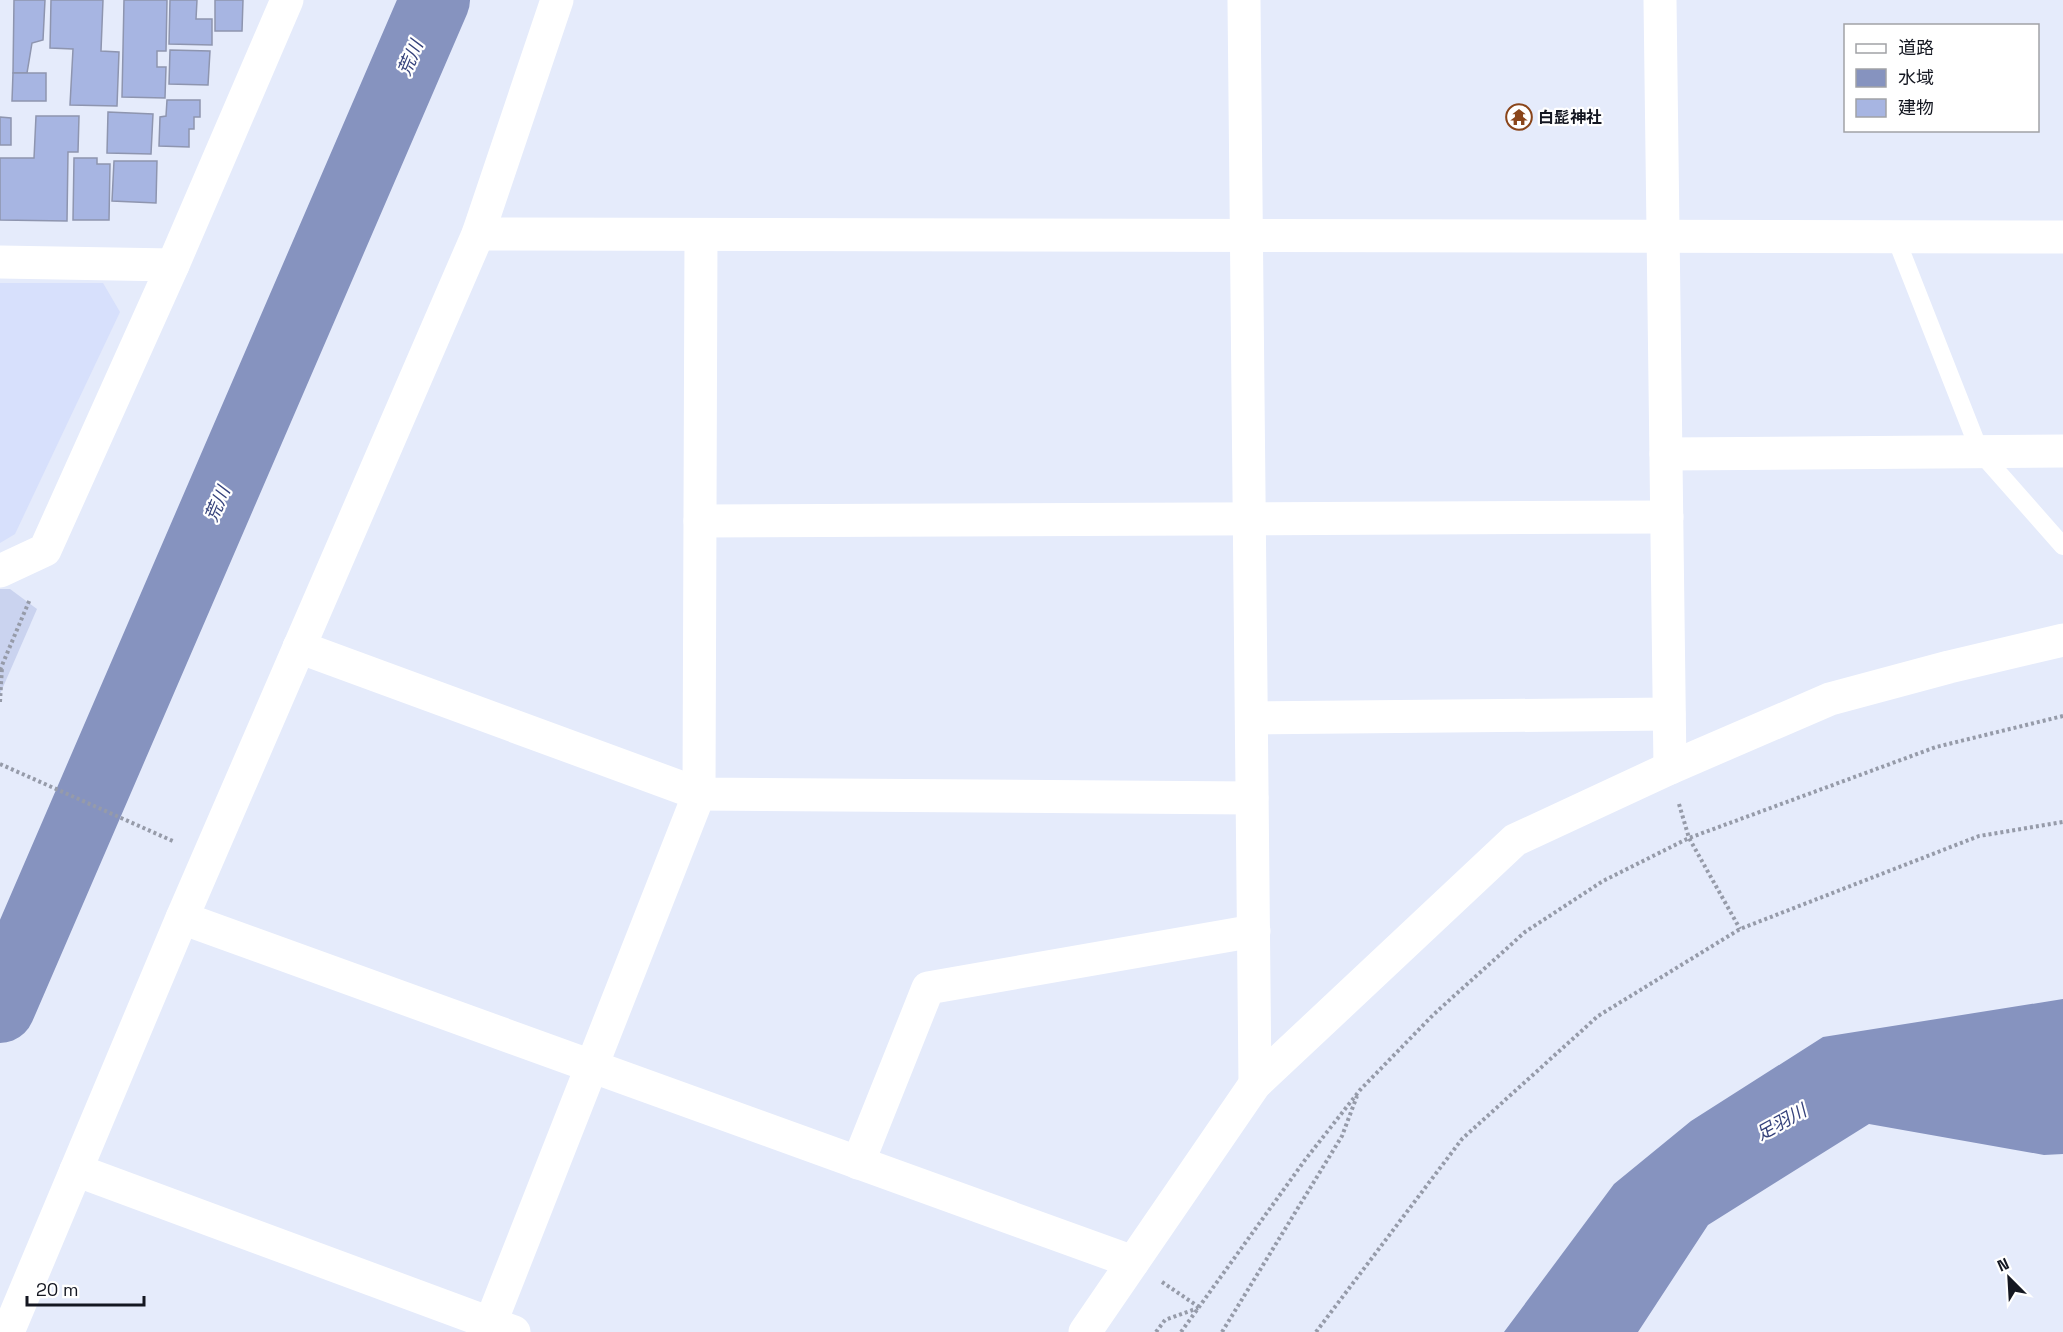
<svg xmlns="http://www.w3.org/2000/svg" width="2063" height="1332" viewBox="0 0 2063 1332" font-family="'Space Grotesk','Noto Sans JP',sans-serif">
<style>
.built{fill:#d7e0fc}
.green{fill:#cad3ef}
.water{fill:#8693bf}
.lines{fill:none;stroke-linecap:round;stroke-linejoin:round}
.river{stroke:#8693bf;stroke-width:70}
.building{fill:#a7b5e2;stroke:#8e95af;stroke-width:1.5}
.path{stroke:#969ba9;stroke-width:4;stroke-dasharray:3 3;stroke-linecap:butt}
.service{stroke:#fff;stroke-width:18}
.minor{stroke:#fff;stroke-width:33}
.tertiary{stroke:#fff;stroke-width:33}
.labels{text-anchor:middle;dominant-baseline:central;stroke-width:4.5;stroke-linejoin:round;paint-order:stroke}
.poi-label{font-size:16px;font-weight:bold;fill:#141721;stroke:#fff;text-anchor:start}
.water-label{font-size:18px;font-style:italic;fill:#35427b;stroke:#fff}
</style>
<rect width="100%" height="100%" fill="#e5ebfb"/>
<path class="built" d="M 0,283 L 103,283 L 120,312 L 15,534 L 0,543 Z"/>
<path class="green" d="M 0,589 L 10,589 L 37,609 L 0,694 Z"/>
<path class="water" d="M 2063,999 L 2063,1154 L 2044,1155 L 1869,1124 L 1708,1225 L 1638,1332 L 1504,1332 L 1614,1184 L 1691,1121 L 1823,1037 Z"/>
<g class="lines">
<path class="river" d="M 0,1008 L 435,0"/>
</g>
<g class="building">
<path d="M 14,0 L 45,0 L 43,40 L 32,43 L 27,73 L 13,73 Z"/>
<path d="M 51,0 L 103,0 L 101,51 L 119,52 L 117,106 L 70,105 L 73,49 L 50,48 Z"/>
<path d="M 124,0 L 167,0 L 166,51 L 157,51 L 157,67 L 166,67 L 165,98 L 122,97 Z"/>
<path d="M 170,0 L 197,0 L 196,19 L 212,19 L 212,45 L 169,44 Z"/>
<path d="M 215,0 L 243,0 L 242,31 L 215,31 Z"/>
<path d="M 170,50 L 210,51 L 208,85 L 169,84 Z"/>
<path d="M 13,73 L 46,73 L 46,101 L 12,101 Z"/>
<path d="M 167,100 L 200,100 L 200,117 L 194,117 L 194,129 L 189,129 L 189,147 L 159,146 L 160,117 L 166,116 Z"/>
<path d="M 108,112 L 153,114 L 151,154 L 107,153 Z"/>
<path d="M 36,116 L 79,116 L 78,152 L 68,152 L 67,221 L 0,220 L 0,158 L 34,158 Z"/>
<path d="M 0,117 L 11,118 L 11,145 L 0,145 Z"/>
<path d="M 74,158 L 97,158 L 97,164 L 110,164 L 109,220 L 73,220 Z"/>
<path d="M 114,161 L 157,161 L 156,203 L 112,201 Z"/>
</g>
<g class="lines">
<g class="path">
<path d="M 0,670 L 30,599"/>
<path d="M 0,702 L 2,667"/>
<path d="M 0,764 L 175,842"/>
<path d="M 1679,804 L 1689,838 L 1740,929"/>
<path d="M 1162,1282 L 1199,1307"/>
<path d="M 1156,1332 L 1165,1320 L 1198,1308"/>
<path d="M 1181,1332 L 1305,1160 L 1360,1090 L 1434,1014 L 1525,932 L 1603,881 L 1689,838 L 1936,747 L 2063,716"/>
<path d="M 1222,1332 L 1342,1136 L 1357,1096"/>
<path d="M 1316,1332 L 1462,1139 L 1598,1016 L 1740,929 L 1979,836 L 2063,822"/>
</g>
<path class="service" d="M 1895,236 L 1980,452 L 2063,546"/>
<g class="minor">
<path d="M 1244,0 L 1255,1084"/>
<path d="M 1660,0 L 1670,768"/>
<path d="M 478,234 L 2063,237"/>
<path d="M 0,262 L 173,265"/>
<path d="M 1666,454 L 2063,451"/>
<path d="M 700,521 L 1667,517"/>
<path d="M 299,647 L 699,794 L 1252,798"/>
<path d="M 1252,718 L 1669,714"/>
<path d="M 182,918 L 1133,1262"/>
<path d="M 858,1163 L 928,988 L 1254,931"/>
<path d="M 76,1170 L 514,1332"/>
<path d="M 8,1332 L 182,918 L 478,234 L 557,0"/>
<path d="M 487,1332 L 699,794 L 701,235"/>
<path d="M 1085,1332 L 1255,1084 L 1515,840 L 1670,768 L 1830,699 L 1949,667 L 2063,640"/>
</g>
<path class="tertiary" d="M 0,571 L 45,550 L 173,265 L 287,0"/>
</g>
<defs>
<g id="temple-ring" transform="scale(1.35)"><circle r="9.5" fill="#fff" stroke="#8a451a" stroke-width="1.5"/><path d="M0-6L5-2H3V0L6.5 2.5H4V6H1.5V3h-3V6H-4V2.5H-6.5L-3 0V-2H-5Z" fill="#8a451a"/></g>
</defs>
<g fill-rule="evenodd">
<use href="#temple-ring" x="1519" y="117"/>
</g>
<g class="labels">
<g class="poi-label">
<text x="1538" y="117">白髭神社</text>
</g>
<g class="water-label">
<text transform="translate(410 58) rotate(-67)">荒川</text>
<text transform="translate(217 504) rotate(-67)">荒川</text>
<text transform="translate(1781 1122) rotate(-29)">足羽川</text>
</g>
</g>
<rect x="1844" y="24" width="195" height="108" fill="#ffffff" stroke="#a1a2a6" stroke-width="1.5"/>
<rect x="1856" y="44" width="30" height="9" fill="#ffffff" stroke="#a1a2a6" stroke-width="1.5"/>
<text x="1898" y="54" font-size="18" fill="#141721">道路</text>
<rect x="1856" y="69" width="30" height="18" fill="#8693bf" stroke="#a1a2a6" stroke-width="1.5"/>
<text x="1898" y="84" font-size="18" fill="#141721">水域</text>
<rect x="1856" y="99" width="30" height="18" fill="#a7b5e2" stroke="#a1a2a6" stroke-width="1.5"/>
<text x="1898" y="114" font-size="18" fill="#141721">建物</text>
<g transform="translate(2009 1278) rotate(336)" stroke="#ffffff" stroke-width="4.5" paint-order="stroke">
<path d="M0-4.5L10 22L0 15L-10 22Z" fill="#141721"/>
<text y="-9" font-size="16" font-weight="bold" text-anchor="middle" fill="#141721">N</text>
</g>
<path d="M27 1296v9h117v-9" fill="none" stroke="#141721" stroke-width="3"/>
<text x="36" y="1296" font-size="18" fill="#141721" stroke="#ffffff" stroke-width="4.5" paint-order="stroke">20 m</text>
</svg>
